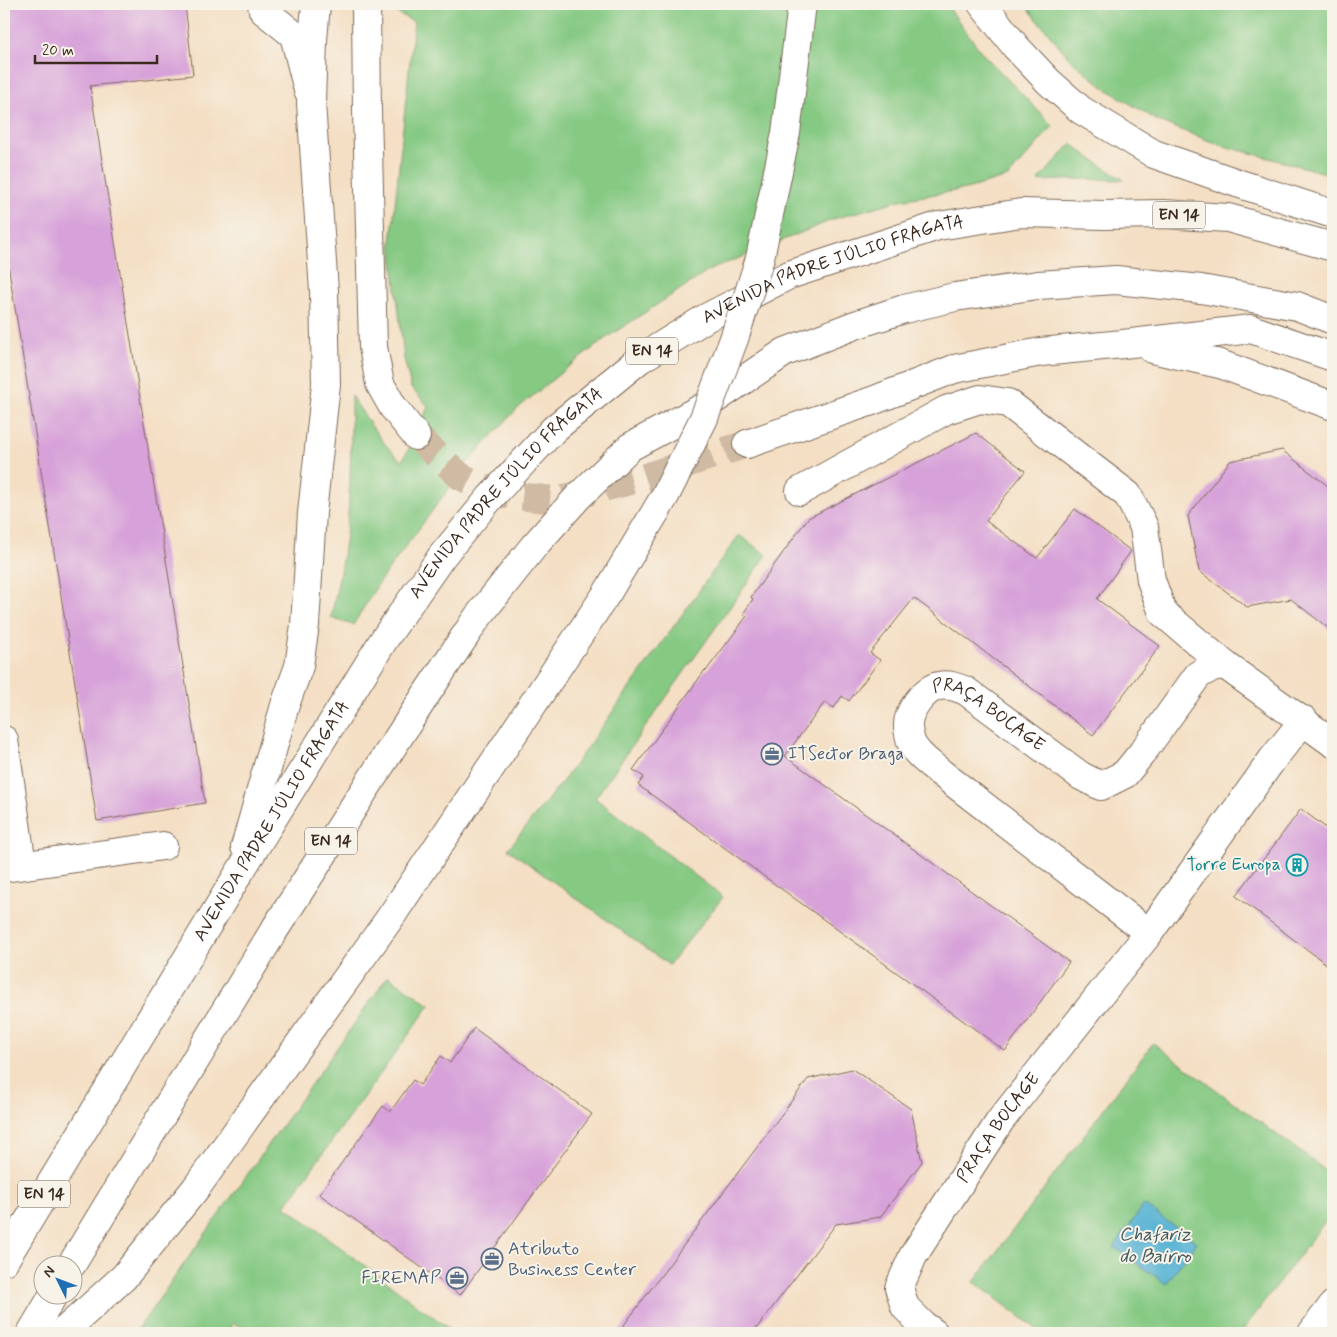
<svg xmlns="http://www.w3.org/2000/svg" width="1337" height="1337" viewBox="0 0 1337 1337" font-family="Mynerve,sans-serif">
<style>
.green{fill:#85c983;stroke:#607a50}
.water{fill:#56b2d4;stroke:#486e79}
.building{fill:#d7a1d9}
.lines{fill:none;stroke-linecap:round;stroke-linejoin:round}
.highway-tunnel{stroke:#cfbba3;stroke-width:28;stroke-dasharray:28 14;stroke-linecap:butt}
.minor-casing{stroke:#7c6958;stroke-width:30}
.highway-casing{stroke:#7c6958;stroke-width:30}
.minor{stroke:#fff;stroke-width:28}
.highway{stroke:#fff;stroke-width:28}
.highway-bridge-casing{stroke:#7c6958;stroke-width:30;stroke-linecap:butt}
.highway-bridge{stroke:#fff;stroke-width:28}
.labels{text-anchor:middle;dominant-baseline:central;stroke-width:4;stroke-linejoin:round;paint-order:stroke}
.shield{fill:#f7f3e8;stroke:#73665b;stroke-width:1}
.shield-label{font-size:16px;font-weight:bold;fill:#3b2a1e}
.street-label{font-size:18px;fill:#3b2a1e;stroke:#f7f3e8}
.service-label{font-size:18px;fill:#4e5e75;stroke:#f7f3e8;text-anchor:start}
.culture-label{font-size:18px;fill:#0d838f;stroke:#f7f3e8;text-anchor:end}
.water-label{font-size:19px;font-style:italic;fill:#445a5e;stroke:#f7f3e8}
</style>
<rect width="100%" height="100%" fill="#f7f3e8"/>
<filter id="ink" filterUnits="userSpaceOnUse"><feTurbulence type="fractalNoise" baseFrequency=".02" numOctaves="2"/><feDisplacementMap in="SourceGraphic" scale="10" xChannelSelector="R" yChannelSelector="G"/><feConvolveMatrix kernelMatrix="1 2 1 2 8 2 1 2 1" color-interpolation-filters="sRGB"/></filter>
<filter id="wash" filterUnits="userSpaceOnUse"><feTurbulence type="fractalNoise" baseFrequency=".0096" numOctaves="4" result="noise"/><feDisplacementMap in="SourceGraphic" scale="20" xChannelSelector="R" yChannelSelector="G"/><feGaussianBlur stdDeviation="1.12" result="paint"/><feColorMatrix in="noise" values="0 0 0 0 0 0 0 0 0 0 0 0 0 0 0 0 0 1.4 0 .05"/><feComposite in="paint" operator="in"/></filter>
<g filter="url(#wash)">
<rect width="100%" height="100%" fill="#f4dfc4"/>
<g class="green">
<path d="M 398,4 L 946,4 L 982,53 L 1053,126 L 1008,177 L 966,189 L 900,200 L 837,218 L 710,270 L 609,336 L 563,371 L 517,409 L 470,460 L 380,581 L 353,625 L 331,618 C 338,584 345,550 348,515 C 351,476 351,436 351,396 C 367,418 381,444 402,461 L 416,436 L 428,406 L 411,388 L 404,358 L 391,244 L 414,22 L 397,13 Z"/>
<path d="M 1025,4 L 1333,4 L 1333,175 L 1220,145 L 1158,121 L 1105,88 L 1072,61 L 1039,22 Z"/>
<path d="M 1071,144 L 1099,164 L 1124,180 L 1087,179 L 1038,181 Z"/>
<path d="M 739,535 L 767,555 L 595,798 L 723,897 L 669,965 L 508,849 L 566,777 Z"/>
<path d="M 388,976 L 430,1005 L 285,1206 L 455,1333 L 253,1333 L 233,1323 L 227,1333 L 135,1333 Z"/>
<path d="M 1153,1043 L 1333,1176 L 1333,1211 L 1241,1333 L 1042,1333 L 974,1282 Z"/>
</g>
<path class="water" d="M 1144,1205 L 1197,1242 L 1166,1284 L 1114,1247 Z"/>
<g id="blocks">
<g class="building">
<path d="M 4,4 L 185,4 L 193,75 L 90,86 L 205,803 L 97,821 L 4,239 Z"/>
<path d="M 976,433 L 1025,471 L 986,521 L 1037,558 L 1075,509 L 1131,551 L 1097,599 L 1160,646 L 1093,735 L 914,598 L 870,653 L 880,660 L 849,701 L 842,696 L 834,708 L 825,702 L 785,756 L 1069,962 L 1005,1051 L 638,785 L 644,777 L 633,770 L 705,670 L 706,671 L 747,616 L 743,614 L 753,599 L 751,597 L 808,518 Z"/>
<path d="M 1282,450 L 1333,490 L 1333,632 L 1291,599 L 1247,607 L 1199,571 L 1188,516 L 1230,461 Z"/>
<path d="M 1301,809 L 1333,833 L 1333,969 L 1236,896 Z"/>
<path d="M 474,1028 L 592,1114 L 460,1295 L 319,1194 L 383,1106 L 390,1112 L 413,1080 L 420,1085 L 441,1056 L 450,1063 Z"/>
<path d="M 852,1069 L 911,1109 L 922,1162 L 880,1217 L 836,1224 L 753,1333 L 618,1333 L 808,1079 Z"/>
</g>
</g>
</g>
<g filter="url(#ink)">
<use href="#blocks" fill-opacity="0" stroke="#7c6958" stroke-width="1"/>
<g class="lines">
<path class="highway-tunnel" d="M 416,436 L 460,476 L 496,494 L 557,500 L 642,478 L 747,444"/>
<g class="minor-casing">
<g id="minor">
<path d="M 262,4 L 263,10 L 294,35 L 308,90"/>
<path d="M 800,491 L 946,410 L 980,399 L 1008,403 L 1128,495 L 1144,527 L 1151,580 L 1163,613 L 1225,665 L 1333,743"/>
<path d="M 4,740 L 22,865"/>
<path d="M 4,868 L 163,846"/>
<path id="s1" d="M 1149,933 L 941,773 C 931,764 916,755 911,742 C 910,738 908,731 908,727 C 907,712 924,689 939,686 C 949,684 957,687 966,691 L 1081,776 L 1101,786 L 1125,774 L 1142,753 L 1198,675 L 1212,667 L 1225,665"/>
<path id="s2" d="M 934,1333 L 923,1325 L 905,1307 L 899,1288 L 913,1256 L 1000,1121 L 1149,933 L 1272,760 L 1304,720"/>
<path d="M 1312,1333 L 1333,1305"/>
</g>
</g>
<g class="highway-casing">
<g id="highway">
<path d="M 366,4 L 367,111 L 373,347 L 380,384 L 393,407 L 416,436"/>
<path d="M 982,4 L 1016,47 L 1049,82 L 1081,110 L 1154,154 L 1237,183 L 1333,214"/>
<path d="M 1152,349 L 1220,364 L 1333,406"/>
<path d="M 747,444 L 872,401 L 954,369 L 1041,352 L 1123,344 L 1251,329 L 1333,357"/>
<path d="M 245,847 L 285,705 L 299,666 L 305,625 L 312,513 L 326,384 L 324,291 L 311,103 L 313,40 L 316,4"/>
<path id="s3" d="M 4,1261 L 236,878 L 383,641 L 442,556 L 490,498 L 554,429 L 640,359 L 706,318 L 789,275 L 938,226 L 1021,213 L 1104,215 L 1163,214 L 1228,218 L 1333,247"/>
<path d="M 72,1264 L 273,932 L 429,690 L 477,618 L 534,546 L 578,497 L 630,447 L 702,408 L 785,352 L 855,325 L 904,309 L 955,297 L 1038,285 L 1116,280 L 1201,289 L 1297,306 L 1333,320"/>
<path d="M 31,1333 L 54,1294"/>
<path d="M 62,1333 L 124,1277 L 196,1188 L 390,918 L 501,752"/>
</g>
</g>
<use href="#minor" class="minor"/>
<use href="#highway" class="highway"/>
<g class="highway-bridge-casing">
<path id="highway-bridge" d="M 501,752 L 607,593 L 665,496 L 704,418 L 734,339 L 760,258 L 786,133 L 802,4"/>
</g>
<use href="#highway-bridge" class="highway-bridge"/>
</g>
</g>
<defs>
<g id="office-ring" transform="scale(1.125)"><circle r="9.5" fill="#f7f3e8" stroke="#5c6f8a" stroke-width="1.5"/><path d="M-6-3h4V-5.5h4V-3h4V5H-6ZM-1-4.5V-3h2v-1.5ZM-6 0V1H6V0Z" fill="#5c6f8a"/></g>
<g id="building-ring" transform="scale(1.125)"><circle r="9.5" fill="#f7f3e8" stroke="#0f9aa8" stroke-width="1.5"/><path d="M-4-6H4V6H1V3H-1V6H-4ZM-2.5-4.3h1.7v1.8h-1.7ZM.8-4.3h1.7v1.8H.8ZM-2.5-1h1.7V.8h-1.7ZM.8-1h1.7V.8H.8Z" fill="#0f9aa8"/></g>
</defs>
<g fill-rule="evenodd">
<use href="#office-ring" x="772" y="754"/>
<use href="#building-ring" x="1297" y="865"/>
<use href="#office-ring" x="492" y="1259"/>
<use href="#office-ring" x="457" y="1278"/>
</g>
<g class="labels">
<g class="shield">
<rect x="1153" y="201.5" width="52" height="27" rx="4"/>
<rect x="626" y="337.5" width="52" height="27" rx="4"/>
<rect x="305" y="827.5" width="52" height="27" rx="4"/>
<rect x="18" y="1180.5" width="52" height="27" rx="4"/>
</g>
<g class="shield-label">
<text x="1179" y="215">EN 14</text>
<text x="652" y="351">EN 14</text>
<text x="331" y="841">EN 14</text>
<text x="44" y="1194">EN 14</text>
</g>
<g class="street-label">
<text stroke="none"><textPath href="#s3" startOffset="1325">AVENIDA PADRE JÚLIO FRAGATA</textPath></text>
<text stroke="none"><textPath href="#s3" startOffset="920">AVENIDA PADRE JÚLIO FRAGATA</textPath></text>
<text stroke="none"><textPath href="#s1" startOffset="434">PRAÇA BOCAGE</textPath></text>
<text stroke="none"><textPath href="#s3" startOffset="515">AVENIDA PADRE JÚLIO FRAGATA</textPath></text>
<text stroke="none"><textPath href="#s2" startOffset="248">PRAÇA BOCAGE</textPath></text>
</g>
<g class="service-label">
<text x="788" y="754">ITSector Braga</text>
<text x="508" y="1249">Atributo<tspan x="508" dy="21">Business Center</tspan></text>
<text x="441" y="1278" text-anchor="end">FIREMAP</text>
</g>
<g class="culture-label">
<text x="1281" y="865">Torre Europa</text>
</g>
<g class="water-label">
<text x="1155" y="1234">Chafariz<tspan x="1155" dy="22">do Bairro</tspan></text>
</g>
</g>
<rect width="1337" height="1337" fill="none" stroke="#f7f3e8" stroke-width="20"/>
<g transform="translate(58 1280) rotate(312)"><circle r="24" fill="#f7f3e8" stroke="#aca397"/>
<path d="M0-4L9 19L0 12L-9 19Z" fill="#1f6fb2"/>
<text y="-8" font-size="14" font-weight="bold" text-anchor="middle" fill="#3b2a1e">N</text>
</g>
<path d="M35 55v8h122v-8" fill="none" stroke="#3b2a1e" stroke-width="2.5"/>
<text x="42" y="55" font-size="15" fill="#3b2a1e" stroke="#f7f3e8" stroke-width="4" paint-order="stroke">20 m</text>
</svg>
